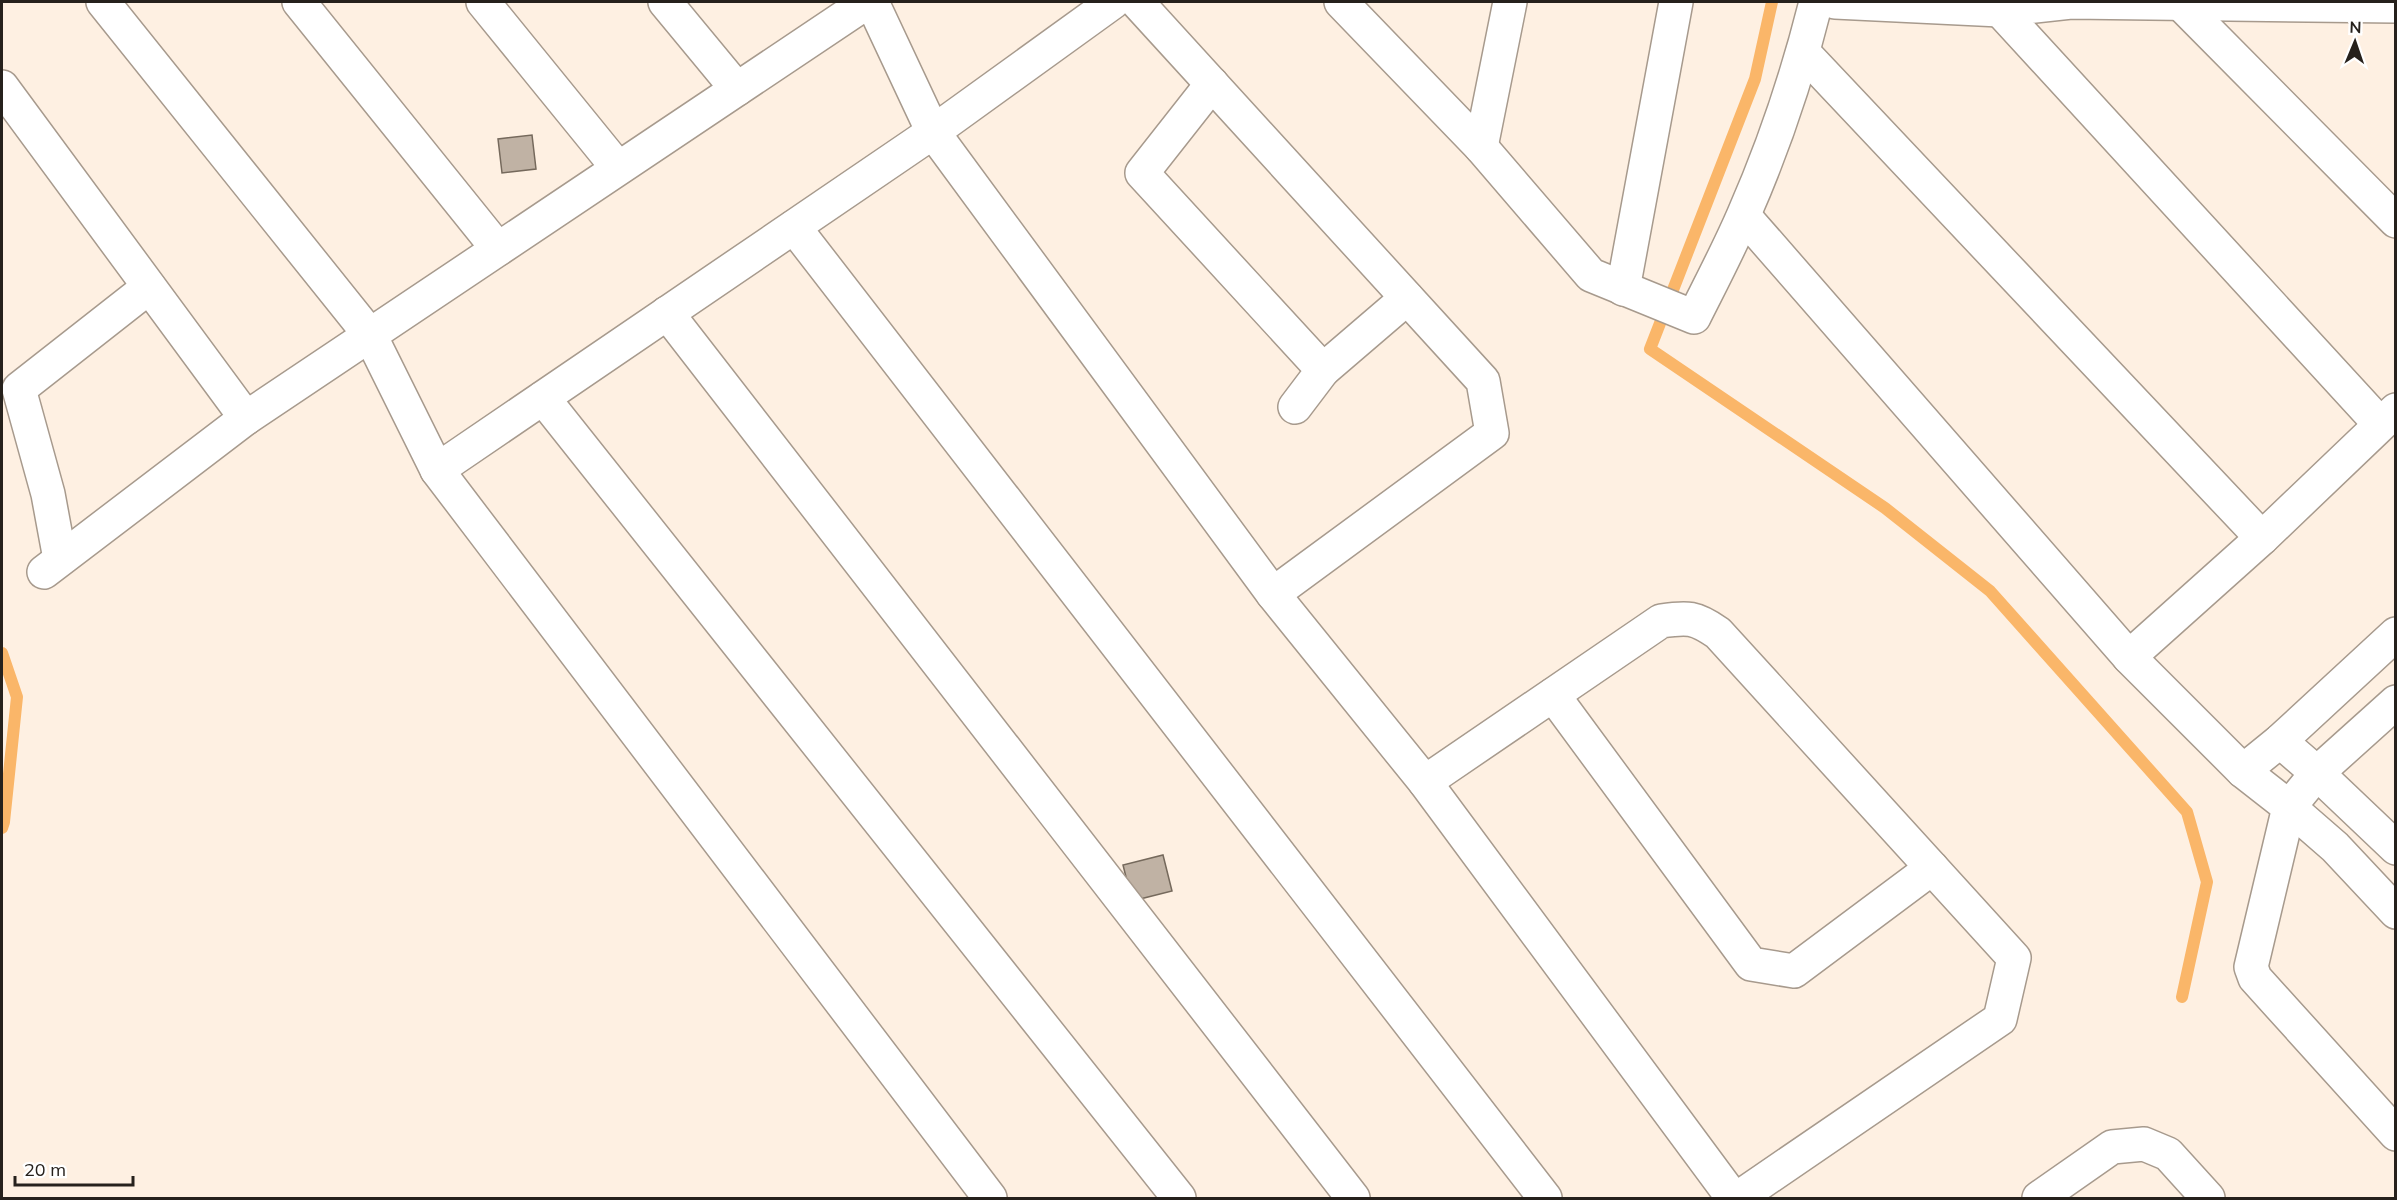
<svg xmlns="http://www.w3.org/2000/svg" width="2397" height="1200" viewBox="0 0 2397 1200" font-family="Mulish,sans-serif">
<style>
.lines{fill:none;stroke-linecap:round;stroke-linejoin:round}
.stream{stroke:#fab669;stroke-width:12}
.building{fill:#c0b2a4;stroke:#75695c;stroke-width:1.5}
.street-casing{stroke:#a79a8d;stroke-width:36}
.street{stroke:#fff;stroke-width:33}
</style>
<rect width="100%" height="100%" fill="#fef0e2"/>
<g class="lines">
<g class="stream">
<path d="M 1772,2 L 1755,79 L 1650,349 L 1885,508 L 1990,591 L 2187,812 L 2207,882 L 2182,997"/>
<path d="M 2,653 L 17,697 L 4,822 L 2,828"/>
</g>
</g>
<g class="building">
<path d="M 532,135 L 536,169 L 502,173 L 498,139 Z"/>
<path d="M 1163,855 L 1172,891 L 1132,901 L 1123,865 Z"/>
</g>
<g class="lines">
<g class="street-casing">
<g id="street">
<path d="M 103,2 L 370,335 L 437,470 L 933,132 L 1113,2"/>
<path d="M 299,2 L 498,249"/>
<path d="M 483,2 L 618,168"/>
<path d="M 665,2 L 737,89"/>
<path d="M 872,2 L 933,132 L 1273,594 L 1492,433 L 1483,381 L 1137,2"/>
<path d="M 1341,2 L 1481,147 L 1591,275 L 1694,317 C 1711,283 1729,249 1744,214 C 1774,146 1798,74 1816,2"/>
<path d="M 1835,2 L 2000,10"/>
<path d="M 2181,4 L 2396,221"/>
<path d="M 1803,52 L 2262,538"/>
<path d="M 1212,84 L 1142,173 L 1323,370 L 1295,407"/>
<path d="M 2,87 L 246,418"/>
<path d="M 1481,147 L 1510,2"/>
<path d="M 1744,216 L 2129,657 L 2262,538 L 2396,410"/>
<path d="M 794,227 L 1545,1198"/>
<path d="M 1623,289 L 1676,2"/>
<path d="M 667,313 L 1353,1198"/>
<path d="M 1323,370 L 1407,298"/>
<path d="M 543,398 L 1179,1198"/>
<path d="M 2380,424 L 2000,10 L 2071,2 L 2396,6"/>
<path d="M 437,470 L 990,1198"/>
<path d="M 60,559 L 48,494 L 19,389 L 149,287"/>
<path d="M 44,572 L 246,418 L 867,2"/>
<path d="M 1273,594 L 1425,782 L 1661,621 C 1688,617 1695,617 1718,633 L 2014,958 L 2000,1019 L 1738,1198"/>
<path d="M 2129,657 L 2243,771 L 2289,807 L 2251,967 L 2255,978 L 2396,1134"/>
<path d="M 1553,695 L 1751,964 L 1794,971 L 1932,868"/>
<path d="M 2396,702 L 2317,773 L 2289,807 L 2335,847 L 2396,912"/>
<path d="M 2280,741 L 2317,773 L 2396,848"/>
<path d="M 2243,771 L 2280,741 L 2396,634"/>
<path d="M 1425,782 L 1733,1198"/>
<path d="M 2039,1198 L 2112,1147 L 2144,1144 L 2168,1154 L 2208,1198"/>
</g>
</g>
<use href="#street" class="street"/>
</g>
<rect width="2397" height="1200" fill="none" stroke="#26211c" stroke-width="6"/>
<g transform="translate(2355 42) rotate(2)" stroke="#ffffff" stroke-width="4.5" paint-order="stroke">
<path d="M0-4.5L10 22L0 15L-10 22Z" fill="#26211c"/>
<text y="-9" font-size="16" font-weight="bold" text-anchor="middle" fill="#26211c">N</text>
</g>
<path d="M15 1176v9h118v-9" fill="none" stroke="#26211c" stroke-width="3"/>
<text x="24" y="1176" font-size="18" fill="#26211c" stroke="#ffffff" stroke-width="4.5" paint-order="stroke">20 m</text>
</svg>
